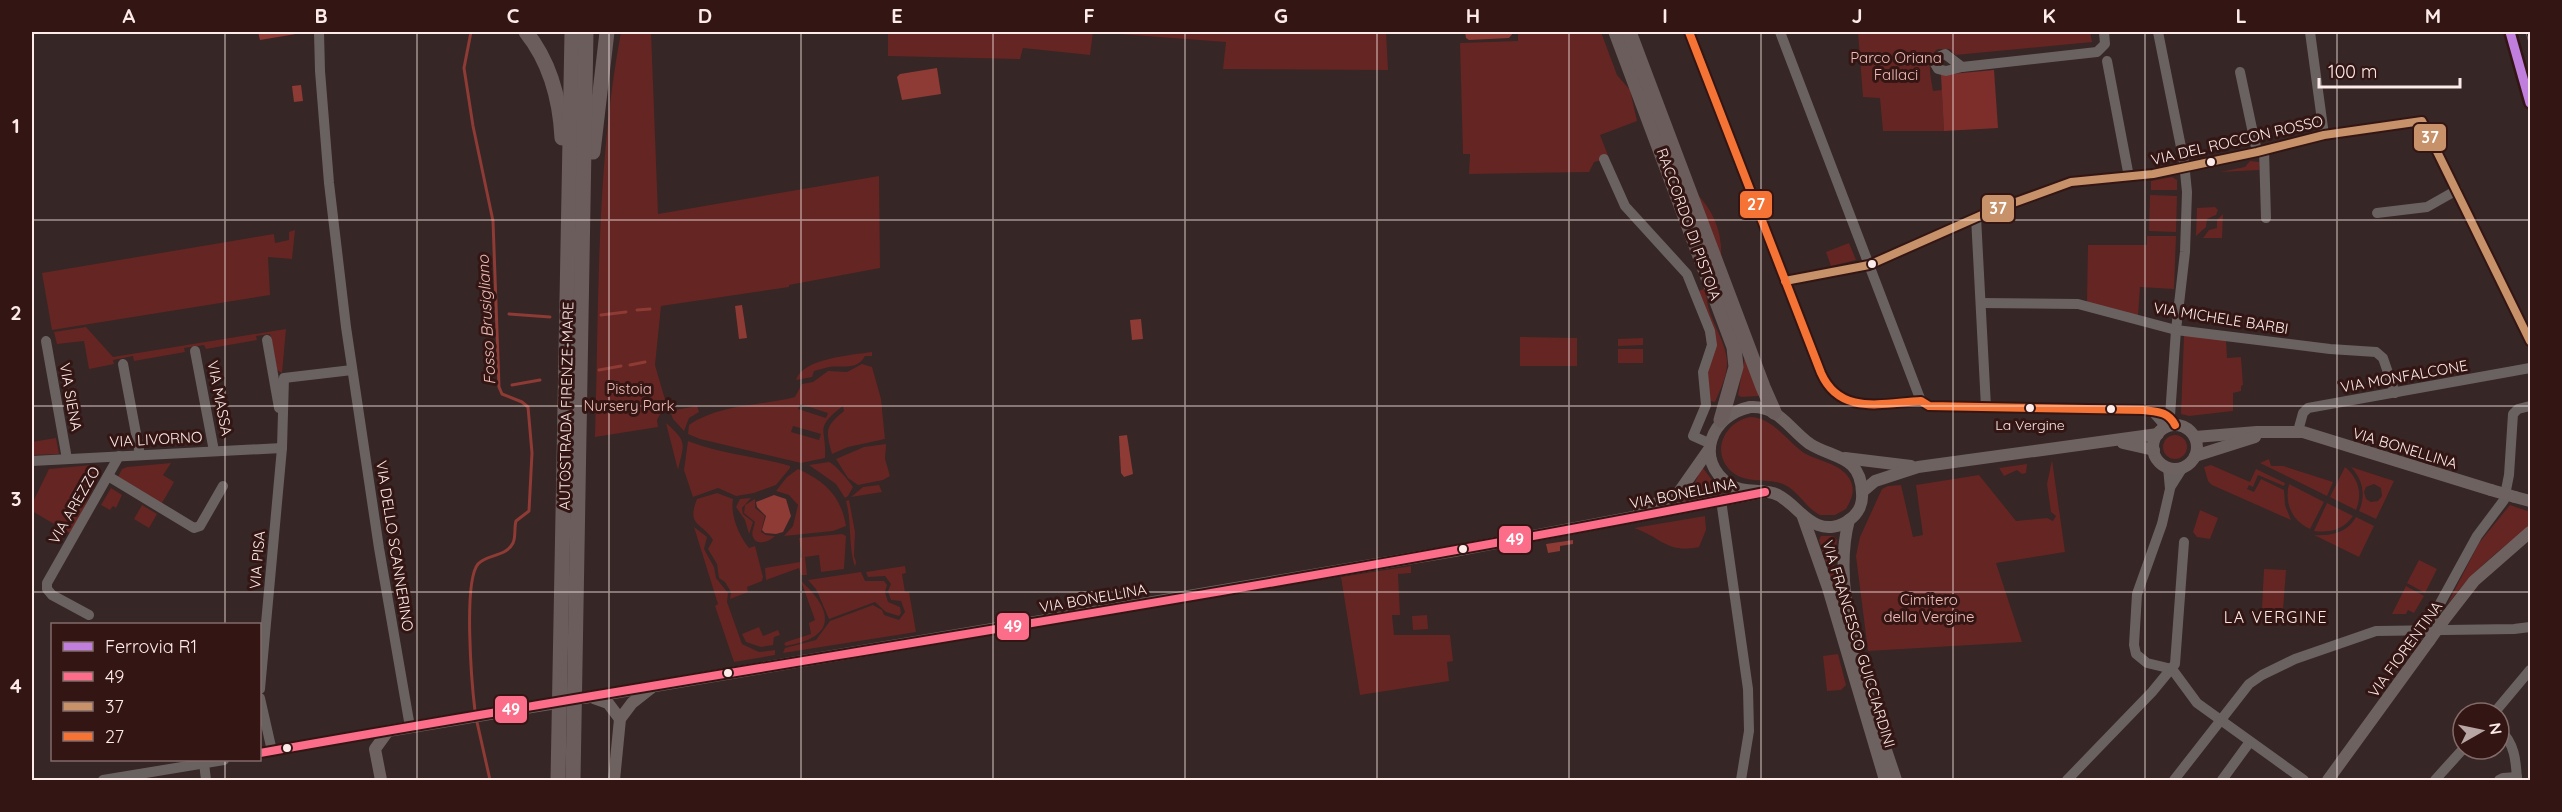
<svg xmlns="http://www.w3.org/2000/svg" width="2562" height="812" viewBox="0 0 2562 812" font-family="Quicksand,sans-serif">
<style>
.green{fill:#652522;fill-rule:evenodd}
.forest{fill:#7d2e2a}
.water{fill:#8e3a35}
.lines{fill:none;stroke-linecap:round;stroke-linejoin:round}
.stream{stroke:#8e3a35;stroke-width:3}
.minor{stroke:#6a6260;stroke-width:10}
.major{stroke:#6d6260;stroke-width:12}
.highway{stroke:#6a5d5c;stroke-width:15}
.rail-casing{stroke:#695d5c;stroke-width:5}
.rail{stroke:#331614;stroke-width:3;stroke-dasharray:9;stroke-linecap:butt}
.major-bridge{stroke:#6d6260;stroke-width:12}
.bus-1-casing{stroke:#331614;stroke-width:12}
.bus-2-casing{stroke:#331614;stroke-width:12}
.bus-3-casing{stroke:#331614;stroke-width:12}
.bus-1{stroke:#fb6d88;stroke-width:8}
.bus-2{stroke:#c7916a;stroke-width:8}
.bus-3{stroke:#f57335;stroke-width:8}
.rail-1-casing{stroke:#331614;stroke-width:14}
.rail-1{stroke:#c07fdc;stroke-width:9}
.grid{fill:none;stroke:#fcebe9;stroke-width:1.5;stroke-opacity:0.55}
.bus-dot{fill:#fcebe9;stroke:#331614;stroke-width:2}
.labels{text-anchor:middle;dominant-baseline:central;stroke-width:6;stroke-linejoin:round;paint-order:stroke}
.bus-label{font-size:14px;fill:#fcebe9;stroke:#331614}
.park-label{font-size:15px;fill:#f2bdb7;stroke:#331614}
.street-label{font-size:15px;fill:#fcebe9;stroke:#331614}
.water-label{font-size:16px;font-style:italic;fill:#f0bcb6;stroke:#331614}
.neighbourhood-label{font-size:16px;letter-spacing:1.5px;fill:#fcebe9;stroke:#331614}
.line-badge{stroke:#331614;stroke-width:2}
.badge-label{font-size:16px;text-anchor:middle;font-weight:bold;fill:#fff}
.neatline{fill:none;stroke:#fcebe9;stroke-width:2}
.grid-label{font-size:20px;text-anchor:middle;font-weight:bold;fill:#fcebe9}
</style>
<rect width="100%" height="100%" fill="#362625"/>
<g class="green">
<path d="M 621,32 L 651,32 L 658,214 L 879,176 L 880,268 L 789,285 L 789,287 L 661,306 L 655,365 L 666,403 L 657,420 L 658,427 L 595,437 C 599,302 596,165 621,32 Z"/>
<path d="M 888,32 L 1386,32 L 1388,70 L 1223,69 L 1226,42 L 1093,32 L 1090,55 L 1023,48 L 1020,59 L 888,56 Z"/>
<path d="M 1518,32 L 1601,32 L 1617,75 L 1630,90 L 1637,121 L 1600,135 L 1609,158 L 1594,162 L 1589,172 L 1469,174 L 1470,154 L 1463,154 L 1460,43 L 1518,41 Z"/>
<path d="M 1858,32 L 2090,32 L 2092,42 L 1955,55 L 1950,49 L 1938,49 C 1925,57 1931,78 1933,91 L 1942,90 L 1944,131 L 1883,131 L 1880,98 L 1863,97 Z"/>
<path d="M 2250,161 L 2259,162 L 2259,170 L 2220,172 L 2245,167 Z"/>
<path d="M 2172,177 L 2177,180 L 2177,190 L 2151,190 L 2151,181 Z"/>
<path d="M 1696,193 C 1714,211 1723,234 1721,260 Z"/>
<path d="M 2150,195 L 2177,196 L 2176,232 L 2149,231 Z"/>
<path d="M 2215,207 L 2218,210 L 2216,215 L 2207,219 L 2206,227 L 2196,236 L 2197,208 Z"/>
<path d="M 2223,214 L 2222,238 L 2203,238 L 2209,230 L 2217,228 L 2217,220 Z"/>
<path d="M 295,230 L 292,259 L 268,257 L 270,295 L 52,330 L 42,273 L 274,234 L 275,243 L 289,240 L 289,232 Z"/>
<path d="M 2147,236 L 2176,236 L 2174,289 L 2140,287 L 2138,316 L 2087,302 L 2088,245 L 2147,245 Z"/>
<path d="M 1849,243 L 1856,260 L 1831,266 L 1826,252 Z"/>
<path d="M 1707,288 C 1703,314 1725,335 1727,361 C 1728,375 1720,390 1715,402 L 1710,401 L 1706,379 L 1710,363 L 1698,291 Z"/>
<path d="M 86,327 L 113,357 L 286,329 L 282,373 L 277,370 L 270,334 L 256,336 L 257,340 L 206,349 L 204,345 L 184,348 L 185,352 L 134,361 L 133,356 L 113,360 L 114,364 L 89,369 L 84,341 L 57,344 L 54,332 Z"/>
<path d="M 2184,335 L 2226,340 L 2227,358 L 2241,357 L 2243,385 L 2241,386 L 2241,391 L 2233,393 L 2233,411 L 2189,416 L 2181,414 Z"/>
<path d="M 1520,337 L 1577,338 L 1577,366 L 1520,366 Z"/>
<path d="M 1643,338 L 1643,345 L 1618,346 L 1618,339 Z"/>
<rect x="1618" y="349" width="25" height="14"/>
<path d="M 872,352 L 872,356 L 865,356 C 857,371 841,365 829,367 C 824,368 819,370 814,371 L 812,377 L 796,380 C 803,358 852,355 872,352 Z"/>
<path d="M 1745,355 L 1759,393 L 1758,396 L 1741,397 L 1738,395 Z"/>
<path d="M 862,364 L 872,367 L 881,399 L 885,439 L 848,447 L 832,454 C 826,431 824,427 844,411 L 843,406 C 813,429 827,428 825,458 L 801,463 L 700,439 L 688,434 L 689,425 C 720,404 760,406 795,397 L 802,384 L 813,382 L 828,371 L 847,372 ZM 800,404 L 828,413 L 826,418 L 798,409 ZM 793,426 L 821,434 L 819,440 L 791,432 Z"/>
<path d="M 697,406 L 699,412 L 689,418 L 684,431 L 673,419 L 670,411 Z"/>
<path d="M 1750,417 C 1772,417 1787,441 1804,453 C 1818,461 1841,464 1849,478 C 1856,489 1852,499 1846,509 L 1835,515 L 1820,515 C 1806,508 1799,492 1785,485 C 1769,477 1748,485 1732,472 C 1710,453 1724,422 1750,417 Z"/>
<path d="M 666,423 C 688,442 684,444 678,470 Z"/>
<circle cx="2175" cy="447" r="12"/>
<path d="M 56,438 L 59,454 L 32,455 L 32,442 Z"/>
<path d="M 688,441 C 720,454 756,456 790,466 L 790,468 L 776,485 L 754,493 L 736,496 L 718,488 L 693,497 L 684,470 Z"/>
<path d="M 886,444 L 885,459 L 890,476 L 883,480 L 858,485 L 848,478 L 836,459 L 864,447 Z"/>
<path d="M 2269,459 L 2271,466 L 2283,466 L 2333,482 L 2327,496 L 2260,463 Z"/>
<path d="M 2052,460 L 2065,552 L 1996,563 L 2022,642 L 1868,651 L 1856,556 L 1860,537 L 1882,489 L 1888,486 L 1901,485 L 1913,537 L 1923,535 L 1916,485 L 1979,475 L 2016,521 L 2047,518 L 2053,521 L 2056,516 L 2051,512 L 2047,484 Z"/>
<path d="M 829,462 C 836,465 849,481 853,487 L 848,496 L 845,498 L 836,484 L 809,465 Z"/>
<path d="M 171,463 L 163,475 L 174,482 L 162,503 L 118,477 L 122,469 L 127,467 Z"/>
<path d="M 2027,464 L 2026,473 L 2022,474 L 2017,470 L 2004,476 L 1999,468 Z"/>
<path d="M 92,465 L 97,469 L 99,477 L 71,534 L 32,511 L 32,504 L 49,469 Z"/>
<path d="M 2211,465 L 2250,482 L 2256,469 L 2285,483 L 2284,486 L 2258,475 L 2253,487 L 2249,485 L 2247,489 L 2254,492 L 2261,479 L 2284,490 L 2285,505 L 2291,520 L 2212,485 L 2208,481 L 2204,467 Z"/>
<path d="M 1702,467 L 1723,494 L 1683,504 L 1682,500 L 1693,487 Z"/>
<path d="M 2345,467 C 2358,478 2363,493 2356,510 L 2330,497 Z"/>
<path d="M 2351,467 L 2394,481 L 2376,519 L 2359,511 C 2366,495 2363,480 2351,467 ZM 2374,484 L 2381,488 L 2382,496 L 2378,501 L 2371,502 L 2366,499 L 2364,492 L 2366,487 Z"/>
<path d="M 798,469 C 825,481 841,496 846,526 L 833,531 L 784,536 L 793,526 L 798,505 L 789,495 L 776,491 L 787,477 Z"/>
<path d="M 2289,484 L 2324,502 L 2310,529 C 2292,521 2284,503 2289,484 Z"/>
<path d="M 879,485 L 882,492 L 851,497 L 863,487 Z"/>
<path d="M 111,488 L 122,495 L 116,508 L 113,506 L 110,510 L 101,505 Z"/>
<path d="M 717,493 L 733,499 C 730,515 739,536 749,548 L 755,546 L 763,577 L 762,581 L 747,587 L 748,592 L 730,599 L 731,592 L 725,582 L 719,578 L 717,564 L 708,549 L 713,540 C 702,522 686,527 697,499 Z"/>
<path d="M 751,498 L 742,508 L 743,514 L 753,522 L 749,534 L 745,520 L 736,507 L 740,499 Z"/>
<path d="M 755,499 L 755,508 L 765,516 L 761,532 L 766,535 L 775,536 C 770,541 757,547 753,537 C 751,533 754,527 755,522 L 744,513 L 745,505 Z"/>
<path d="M 849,500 L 855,532 L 854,556 L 856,562 L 855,567 C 848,546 852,522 846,501 Z"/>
<path d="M 2327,503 L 2353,516 C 2343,530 2330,533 2314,531 Z"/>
<path d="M 142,505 L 157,514 L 149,528 L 134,519 Z"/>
<path d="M 2510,505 L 2530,512 L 2530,526 C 2499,550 2470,573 2447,605 L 2479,543 Z"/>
<path d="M 2200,510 L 2218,518 L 2210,539 L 2197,537 L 2193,532 Z"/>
<path d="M 1705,516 L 1706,530 L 1699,547 C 1667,554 1661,537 1634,528 Z"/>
<path d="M 2356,517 L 2374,526 L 2359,557 L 2314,535 C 2331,536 2347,533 2356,517 Z"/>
<path d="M 694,527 L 707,537 L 704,549 L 714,567 L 716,578 L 728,593 L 727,602 L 742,644 L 759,652 L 775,650 L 775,655 L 734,662 L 715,606 L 718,604 Z"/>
<path d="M 842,534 L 846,536 L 844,569 L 821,572 L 819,555 L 805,557 L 807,575 L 801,575 L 799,568 L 766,580 L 765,568 L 800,562 L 800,558 L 802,557 L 799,538 Z"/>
<path d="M 1821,536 L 1833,536 L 1837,540 L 1834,563 L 1836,585 L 1833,585 L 1819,540 Z"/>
<path d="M 2419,560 L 2437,569 L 2425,593 L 2407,583 Z"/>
<path d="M 905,566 L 906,573 L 902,574 L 905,592 L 909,592 L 916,632 L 783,653 L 785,648 L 816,640 L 830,621 L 873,605 L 882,610 L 884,615 L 899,620 L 905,612 L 901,601 L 891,600 L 888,591 L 891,584 L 885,576 L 868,577 L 866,572 Z"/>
<path d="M 1411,566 L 1411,573 L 1398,574 L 1400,615 L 1392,615 L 1394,635 L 1450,635 L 1453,661 L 1447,662 L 1449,681 L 1360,695 L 1341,577 Z"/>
<path d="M 2264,569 L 2286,570 L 2283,610 L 2262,608 Z"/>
<path d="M 861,572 L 865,581 L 884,581 L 887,585 L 885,592 L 888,602 L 900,607 L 901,613 L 899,616 L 886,612 L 875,602 L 829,619 L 816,589 L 808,580 Z"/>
<path d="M 801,581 C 833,610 838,637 786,646 L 784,644 L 786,642 L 811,634 L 809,623 L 815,620 Z"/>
<path d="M 2406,586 L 2424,596 L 2414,613 L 2408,610 L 2406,614 L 2392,614 Z"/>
<path d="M 1427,615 L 1428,629 L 1413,630 L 1412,616 Z"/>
<path d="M 759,627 L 763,636 L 778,630 L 780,635 L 774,637 L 773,645 L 761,647 L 746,642 L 742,634 Z"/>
<path d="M 1838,654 L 1846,685 L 1841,690 L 1827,691 L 1823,656 Z"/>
</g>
<path class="forest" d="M 1994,70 L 1998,128 L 1944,131 L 1941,75 Z"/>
<g class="water">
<path d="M 258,32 L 301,32 L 302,33 L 260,40 Z"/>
<path d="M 1465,32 L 1514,32 L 1509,38 L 1469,40 L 1466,38 Z"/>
<path d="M 937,68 L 941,94 L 902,100 L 897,77 L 900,74 Z"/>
<path d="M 301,85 L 303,101 L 294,102 L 292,86 Z"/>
<path d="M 742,305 L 747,338 L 739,339 L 735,306 Z"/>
<path d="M 1141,319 L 1143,339 L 1132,340 L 1130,320 Z"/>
<path d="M 1127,435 L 1133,474 L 1124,477 L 1121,473 L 1119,436 Z"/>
<path d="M 774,495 L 786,499 L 791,516 L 783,532 L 776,534 L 765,533 L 762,530 L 766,516 L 757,507 L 756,502 Z"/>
<path d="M 1573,540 L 1573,544 L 1560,546 L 1560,551 L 1548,553 L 1546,544 Z"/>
</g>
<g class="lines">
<g class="stream">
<path d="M 471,32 L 464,68 L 473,126 L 493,221 L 499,387 L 502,394 L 522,402 L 528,407 L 532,453 L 529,511 L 516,521 C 514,528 516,537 513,543 C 506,557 487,554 478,564 C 463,582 472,686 475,711"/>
<path d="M 637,310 L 650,309"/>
<path d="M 509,314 L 550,317"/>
<path d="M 601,315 L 626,312"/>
<path d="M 630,365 L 645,362"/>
<path d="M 599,370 L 621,366"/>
<path d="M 512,385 L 540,380"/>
<path d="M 477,722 L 490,780"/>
</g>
<g class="minor">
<path d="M 319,32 L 320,71 L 329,183 L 346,327 L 379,548 L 410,727"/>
<path d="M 1689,32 L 1821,373 C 1840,416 1882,403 1921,401 L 1929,406 L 2143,410 C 2157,412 2168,411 2175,425"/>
<path d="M 1780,32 L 1921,401"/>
<path d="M 2158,32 L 2184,162 L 2187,192 L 2185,252 L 2176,330 L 2170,416"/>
<path d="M 2310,32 L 2324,135"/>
<path d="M 1945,54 L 1962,67 L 1946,71 L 1938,69 L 1935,64 L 1936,58 Z"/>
<path d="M 2107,61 L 2129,177"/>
<path d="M 1962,67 L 2097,52 L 2105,44 L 2104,32"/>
<path d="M 2240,72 L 2257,152"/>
<path d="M 2264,150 L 2266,218"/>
<path d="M 1604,159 L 1625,206 L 1687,274 L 1710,331 L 1712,345 L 1703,372 L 1706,405 L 1693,436 L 1711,444"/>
<path d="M 2377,213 L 2427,207 L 2457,190"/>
<path d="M 1976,217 L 1986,407"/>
<path d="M 1785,281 L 1869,265 L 1991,211 L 2071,182 L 2153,174 L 2257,152 L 2324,135 L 2422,121 L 2530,341"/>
<path d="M 1981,303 L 2078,304 L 2176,330 L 2330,349 L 2376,352 L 2383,358 L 2395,393"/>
<path d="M 267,340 L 279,408"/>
<path d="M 46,341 L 67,459"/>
<path d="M 195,351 L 214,451"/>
<path d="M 123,364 L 140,455"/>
<path d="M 2152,411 L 2166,427"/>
<path d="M 2298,431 L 2303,413 L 2308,408 L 2530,368"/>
<path d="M 32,461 L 282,448"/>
<path d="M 2168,467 L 2170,489 L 2162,524 L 2137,594 L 2134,645 L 2136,654 L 2147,663 L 2172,669 L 2197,703 L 2304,780"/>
<path d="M 108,476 L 194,528 L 200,526 L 223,486"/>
<path d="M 2171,486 L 2183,467"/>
<path d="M 1721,500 L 1748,689 L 1749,731 L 1741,780"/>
<path d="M 89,615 L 52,595 L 47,589 L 47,583 L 119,456"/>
<path d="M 2426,629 L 2477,536 L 2504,500 L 2509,475 L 2513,414 L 2518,409 L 2530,406"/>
<path d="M 260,689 L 282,448 L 284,378 L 352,370"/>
<path d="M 260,698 L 272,751"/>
<path d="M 2494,713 L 2530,670"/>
<path d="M 2499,729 C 2515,743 2516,761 2517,780"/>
<path d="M 260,753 L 388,731"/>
<path d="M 204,763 L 206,780"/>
<path d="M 103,780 L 224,760"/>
<path d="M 2067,780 L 2152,692 L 2175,664 L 2184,542"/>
<path d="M 2174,780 L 2249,684 L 2262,675 L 2295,659 L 2376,631 L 2514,629 L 2530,627"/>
<path d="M 2222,780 L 2249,743"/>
<path d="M 2435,780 L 2463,749"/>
<path d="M 2499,780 L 2503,778 L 2517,777"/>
</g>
<g class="major">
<path d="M 1750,407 C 1778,405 1789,429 1810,444 C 1834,459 1861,455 1862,493 C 1863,504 1858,514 1849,520 C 1840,527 1828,529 1818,525 C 1802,519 1794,503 1778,495 C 1763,488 1744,494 1730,485 C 1693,460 1711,415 1750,407 Z"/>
<circle cx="2175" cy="447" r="22"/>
<path d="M 2195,437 L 2257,432 L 2303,432 L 2491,490"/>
<path d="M 2123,443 L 2154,450"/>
<path d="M 2195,456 L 2255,437"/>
<path d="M 1845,458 L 1911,466"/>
<path d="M 1862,492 L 1875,481 L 1918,467 L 2158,434"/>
<path d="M 2515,497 L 2530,501"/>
<path d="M 1639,510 L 1677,495 L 1710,448"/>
<path d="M 1803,517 L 1828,588 L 1885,780"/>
<path d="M 1849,520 C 1828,598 1872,706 1896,780"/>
<path d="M 2443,621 L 2474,581 L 2530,532"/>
<path d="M 584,698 L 1454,551 L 1765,492"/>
<path d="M 594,698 L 608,703 L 620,719"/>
<path d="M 381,780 L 375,749 L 388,731 L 550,704"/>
<path d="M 614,780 L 620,719 L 632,703 L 651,688"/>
<path d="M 2328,780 L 2429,641"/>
</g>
<g class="highway">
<path d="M 526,32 C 550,62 560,100 562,138"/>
<path d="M 1616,32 L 1734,347 L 1736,367 L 1721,420"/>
<path d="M 1629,32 L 1763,387 L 1774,412"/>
<path d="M 593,152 L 607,32"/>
<path d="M 558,780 L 572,32"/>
<path d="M 573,780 L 586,32"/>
</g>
<g class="rail-casing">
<g id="rail">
<path d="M 2510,32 L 2530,103"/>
<path d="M 2528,32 L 2530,39"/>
</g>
</g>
<use href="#rail" class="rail"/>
<g class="major-bridge">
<path d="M 2491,490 L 2515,497"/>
<path d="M 2429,641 L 2443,621"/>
</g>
<g class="bus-1-casing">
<path id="bus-1" d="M 260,753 C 761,664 1265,591 1765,492"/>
</g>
<g class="bus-2-casing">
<path id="bus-2" d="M 1785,281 L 1869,265 L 1991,211 L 2071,182 L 2153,174 L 2257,152 L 2324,135 L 2422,121 L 2530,341"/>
</g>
<g class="bus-3-casing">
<path id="bus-3" d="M 1689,32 L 1821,373 C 1840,416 1882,403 1921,401 L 1929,406 L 2143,410 C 2157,412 2168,411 2175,425"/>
</g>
<use href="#bus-1" class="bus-1"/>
<use href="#bus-2" class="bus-2"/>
<use href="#bus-3" class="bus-3"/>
<g class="rail-1-casing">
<path id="rail-1" d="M 2510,32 L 2530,103"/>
</g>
<use href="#rail-1" class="rail-1"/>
</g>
<path class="grid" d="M 225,32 L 225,624M 417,32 L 417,780M 609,32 L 609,780M 801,32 L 801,780M 993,32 L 993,780M 1185,32 L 1185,780M 1377,32 L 1377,780M 1569,32 L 1569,780M 1761,32 L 1761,780M 1953,32 L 1953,780M 2145,32 L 2145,780M 2337,32 L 2337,780M 32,220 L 2530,220M 32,406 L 2530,406M 32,592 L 2530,592M 225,760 L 225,780"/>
<g class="bus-dot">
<circle cx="2211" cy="162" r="5"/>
<circle cx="1872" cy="264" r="5"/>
<circle cx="2030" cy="408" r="5"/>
<circle cx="2111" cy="409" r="5"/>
<circle cx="1463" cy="549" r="5"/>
<circle cx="728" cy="673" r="5"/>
<circle cx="287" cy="748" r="5"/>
</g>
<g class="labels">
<g class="bus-label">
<text x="2030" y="425">La Vergine</text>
</g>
<g class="park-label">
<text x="1896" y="57">Parco Oriana<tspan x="1896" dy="17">Fallaci</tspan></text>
<text x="629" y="388">Pistoia<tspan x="629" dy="17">Nursery Park</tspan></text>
<text x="1929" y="599">Cimitero<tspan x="1929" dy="17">della Vergine</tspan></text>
</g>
<g class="street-label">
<text transform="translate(2237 140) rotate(-13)">VIA DEL ROCCON ROSSO</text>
<text transform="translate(1689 224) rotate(70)">RACCORDO DI PISTOIA</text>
<text transform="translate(2221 318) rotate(9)">VIA MICHELE BARBI</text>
<text transform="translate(2404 376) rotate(-10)">VIA MONFALCONE</text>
<text transform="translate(71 397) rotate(80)">VIA SIENA</text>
<text transform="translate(220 398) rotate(79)">VIA MASSA</text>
<text transform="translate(566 406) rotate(-89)">AUTOSTRADA FIRENZE-MARE</text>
<text transform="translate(156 439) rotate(-3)">VIA LIVORNO</text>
<text transform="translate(2405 448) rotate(17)">VIA BONELLINA</text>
<text transform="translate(1683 493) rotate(-11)">VIA BONELLINA</text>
<text transform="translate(74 505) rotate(-60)">VIA AREZZO</text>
<text transform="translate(395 546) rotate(81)">VIA DELLO SCANNERINO</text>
<text transform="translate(257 560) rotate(-85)">VIA PISA</text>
<text transform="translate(1093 598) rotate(-10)">VIA BONELLINA</text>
<text transform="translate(1859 644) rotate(73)">VIA FRANCESCO GUICCIARDINI</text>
<text transform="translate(2405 649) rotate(-54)">VIA FIORENTINA</text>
</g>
<g class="water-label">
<text transform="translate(486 320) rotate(-93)">Fosso Brusigliano</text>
</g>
<g class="neighbourhood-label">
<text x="2276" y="617">LA VERGINE</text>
</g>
</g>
<g class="line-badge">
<rect x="2413" y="123" width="34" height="29" rx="6" fill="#c7916a"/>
<rect x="1739" y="190" width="34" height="29" rx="6" fill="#f57335"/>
<rect x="1981" y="194" width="34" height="29" rx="6" fill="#c7916a"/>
<rect x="1498" y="525" width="34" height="29" rx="6" fill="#fb6d88"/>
<rect x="996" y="612" width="34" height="29" rx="6" fill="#fb6d88"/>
<rect x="494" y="695" width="34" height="29" rx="6" fill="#fb6d88"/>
</g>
<g class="badge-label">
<text x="2430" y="143">37</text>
<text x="1756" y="210">27</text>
<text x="1998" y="214">37</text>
<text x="1515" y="545">49</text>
<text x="1013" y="632">49</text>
<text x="511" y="715">49</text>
</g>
<rect width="2562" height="812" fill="none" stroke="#331614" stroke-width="66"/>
<rect x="51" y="623" width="210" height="138" fill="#331614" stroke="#836b69" stroke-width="1.5"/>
<rect x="63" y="642" width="30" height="9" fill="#c07fdc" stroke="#836b69" stroke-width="1.5"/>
<text x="105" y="653" font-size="18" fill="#fcebe9">Ferrovia R1</text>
<rect x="63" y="672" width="30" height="9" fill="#fb6d88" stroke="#836b69" stroke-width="1.5"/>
<text x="105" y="683" font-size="18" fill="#fcebe9">49</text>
<rect x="63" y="702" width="30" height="9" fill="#c7916a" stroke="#836b69" stroke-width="1.5"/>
<text x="105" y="713" font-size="18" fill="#fcebe9">37</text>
<rect x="63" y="732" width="30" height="9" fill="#f57335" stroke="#836b69" stroke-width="1.5"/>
<text x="105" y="743" font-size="18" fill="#fcebe9">27</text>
<g transform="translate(2481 731) rotate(81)"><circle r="28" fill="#331614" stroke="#836b69" stroke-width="1.5"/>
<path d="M0-4.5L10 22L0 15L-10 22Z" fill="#b7a6a4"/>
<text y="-9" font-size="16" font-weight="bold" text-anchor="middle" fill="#fcebe9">N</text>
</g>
<path d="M2319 78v9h141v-9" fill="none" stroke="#fcebe9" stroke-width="3"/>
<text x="2328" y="78" font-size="18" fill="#fcebe9" stroke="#331614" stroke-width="4.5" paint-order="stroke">100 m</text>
<rect x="33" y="33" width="2496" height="746" class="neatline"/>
<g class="grid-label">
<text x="129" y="23">A</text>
<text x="321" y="23">B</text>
<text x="513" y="23">C</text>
<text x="705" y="23">D</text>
<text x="897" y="23">E</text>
<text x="1089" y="23">F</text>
<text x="1281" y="23">G</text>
<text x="1473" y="23">H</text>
<text x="1665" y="23">I</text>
<text x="1857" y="23">J</text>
<text x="2049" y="23">K</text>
<text x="2241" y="23">L</text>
<text x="2433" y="23">M</text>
<text x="16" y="133">1</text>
<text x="16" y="320">2</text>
<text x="16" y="506">3</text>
<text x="16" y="693">4</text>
</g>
</svg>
